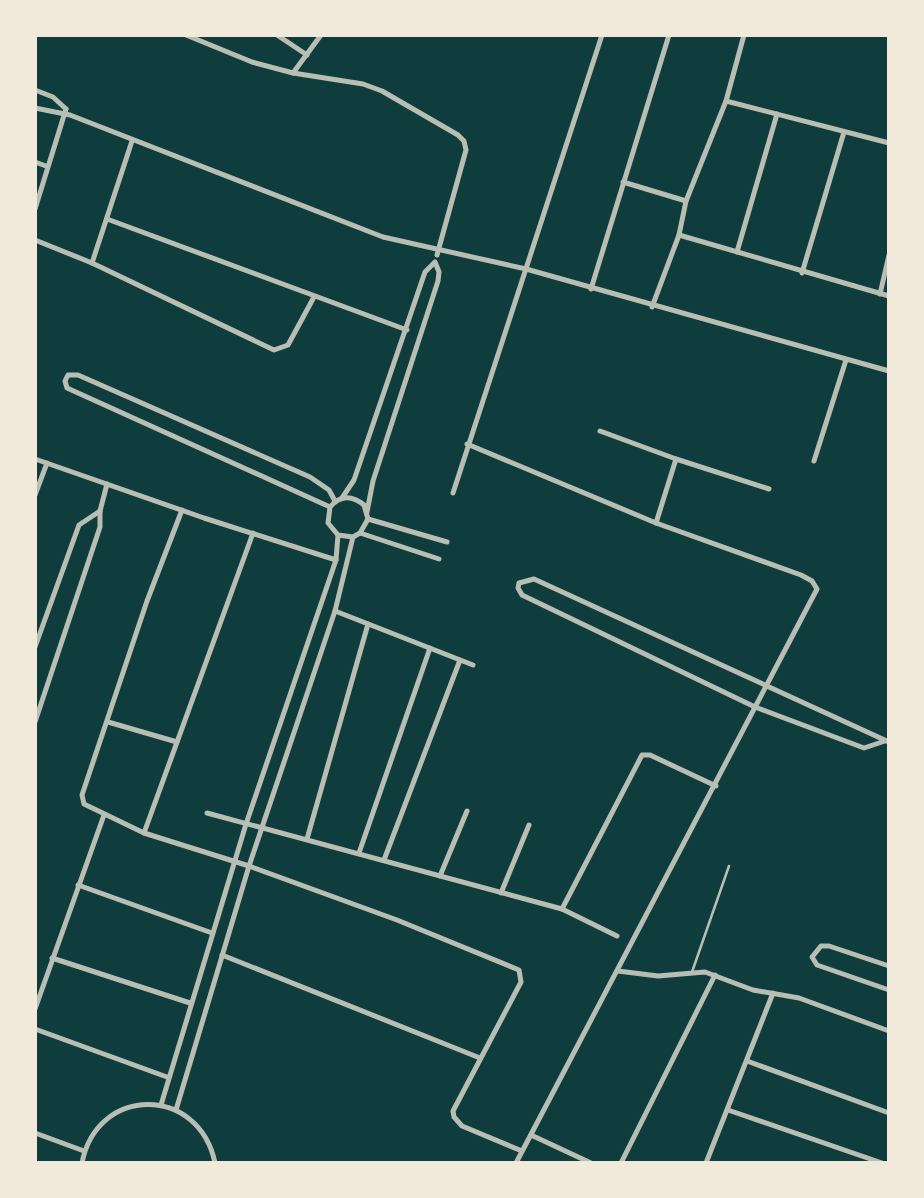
<svg xmlns="http://www.w3.org/2000/svg" width="924" height="1198" viewBox="0 0 924 1198" font-family="Overpass,sans-serif">
<style>
.lines{fill:none;stroke-linecap:round;stroke-linejoin:round}
.service{stroke:#b8beb3;stroke-width:2.5}
.minor{stroke:#b8beb3;stroke-width:5}
</style>
<rect width="100%" height="100%" fill="#0f3d3e"/>
<g class="lines">
<path class="service" d="M 692,972 L 729,866"/>
<g class="minor">
<path d="M 186,35 L 252,62 L 293,73 L 363,84 L 382,91 L 458,135 L 464,141 L 466,150 L 437,255"/>
<path d="M 277,35 L 307,55"/>
<path d="M 293,73 L 321,35"/>
<path d="M 35,90 L 53,97 L 66,109"/>
<path d="M 726,101 L 889,143"/>
<path d="M 35,108 L 70,115 L 383,237 L 526,269 L 889,371"/>
<path d="M 35,162 L 46,166"/>
<path d="M 623,182 L 686,201"/>
<path d="M 35,209 L 66,109"/>
<path d="M 107,219 L 407,330"/>
<path d="M 679,235 L 889,296"/>
<path d="M 35,240 L 92,263 L 274,350 L 288,345 L 314,297"/>
<path d="M 737,252 L 777,114"/>
<path d="M 92,263 L 132,141"/>
<path d="M 802,273 L 844,132"/>
<path d="M 591,289 L 669,35"/>
<path d="M 880,294 L 889,255"/>
<path d="M 652,307 L 679,235 L 686,201 L 726,101 L 744,35"/>
<path d="M 600,431 L 676,459"/>
<path d="M 467,444 L 656,523 L 801,575 L 812,581 L 817,589 L 516,1163"/>
<path d="M 35,459 L 204,518 L 336,560"/>
<path d="M 814,461 L 846,360"/>
<path d="M 453,493 L 602,35"/>
<path d="M 35,495 L 47,463"/>
<path d="M 342,498 L 354,480 L 425,272 L 435,262 L 439,272 L 438,281 L 373,481 L 367,512"/>
<path d="M 330,507 L 67,388 L 65,381 L 68,375 L 78,375 L 310,477 L 329,490 L 335,501"/>
<path d="M 182,510 L 147,601 L 82,795 L 84,804 L 144,833 L 249,866 L 397,920 L 519,970 L 521,982 L 453,1111 L 454,1117 L 462,1126 L 522,1151"/>
<path d="M 368,519 L 447,542"/>
<path d="M 656,523 L 676,459 L 769,489"/>
<path d="M 360,533 L 439,559"/>
<path d="M 335,611 L 473,665"/>
<path d="M 35,647 L 79,525 L 100,511"/>
<path d="M 35,722 L 100,527 L 100,511 L 107,484"/>
<path d="M 108,722 L 177,742"/>
<path d="M 885,741 L 864,748 L 755,707 L 522,595 L 518,588 L 519,583 L 534,579 L 889,742"/>
<path d="M 207,813 L 562,909 L 617,936"/>
<path d="M 144,833 L 253,533"/>
<path d="M 307,839 L 368,624"/>
<path d="M 359,853 L 430,648"/>
<path d="M 384,860 L 460,660"/>
<path d="M 440,876 L 467,811"/>
<path d="M 78,885 L 212,933"/>
<path d="M 501,893 L 529,825"/>
<path d="M 562,909 L 642,755 L 650,755 L 716,786"/>
<path d="M 222,955 L 480,1058"/>
<path d="M 52,958 L 190,1003"/>
<path d="M 889,966 L 829,946 L 821,946 L 812,957 L 817,965 L 889,990"/>
<path d="M 618,971 L 658,976 L 705,972 L 753,990 L 799,998 L 889,1031"/>
<path d="M 35,1009 L 104,815"/>
<path d="M 35,1029 L 167,1077"/>
<path d="M 747,1061 L 889,1113"/>
<path d="M 161,1105 L 246,824 L 336,560 L 338,535"/>
<path d="M 176,1110 L 249,866 L 335,611 L 353,537 L 360,533 L 368,519 L 364,505 C 352,495 340,495 330,507 L 328,523 L 338,535 L 353,537"/>
<path d="M 728,1110 L 882,1163"/>
<path d="M 35,1133 L 84,1151"/>
<path d="M 531,1135 L 591,1163"/>
<path d="M 82,1163 C 97,1085 199,1085 215,1163"/>
<path d="M 621,1163 L 715,975"/>
<path d="M 706,1163 L 773,993"/>
</g>
</g>
<rect width="924" height="1198" fill="none" stroke="#f1e9da" stroke-width="74"/>
</svg>
